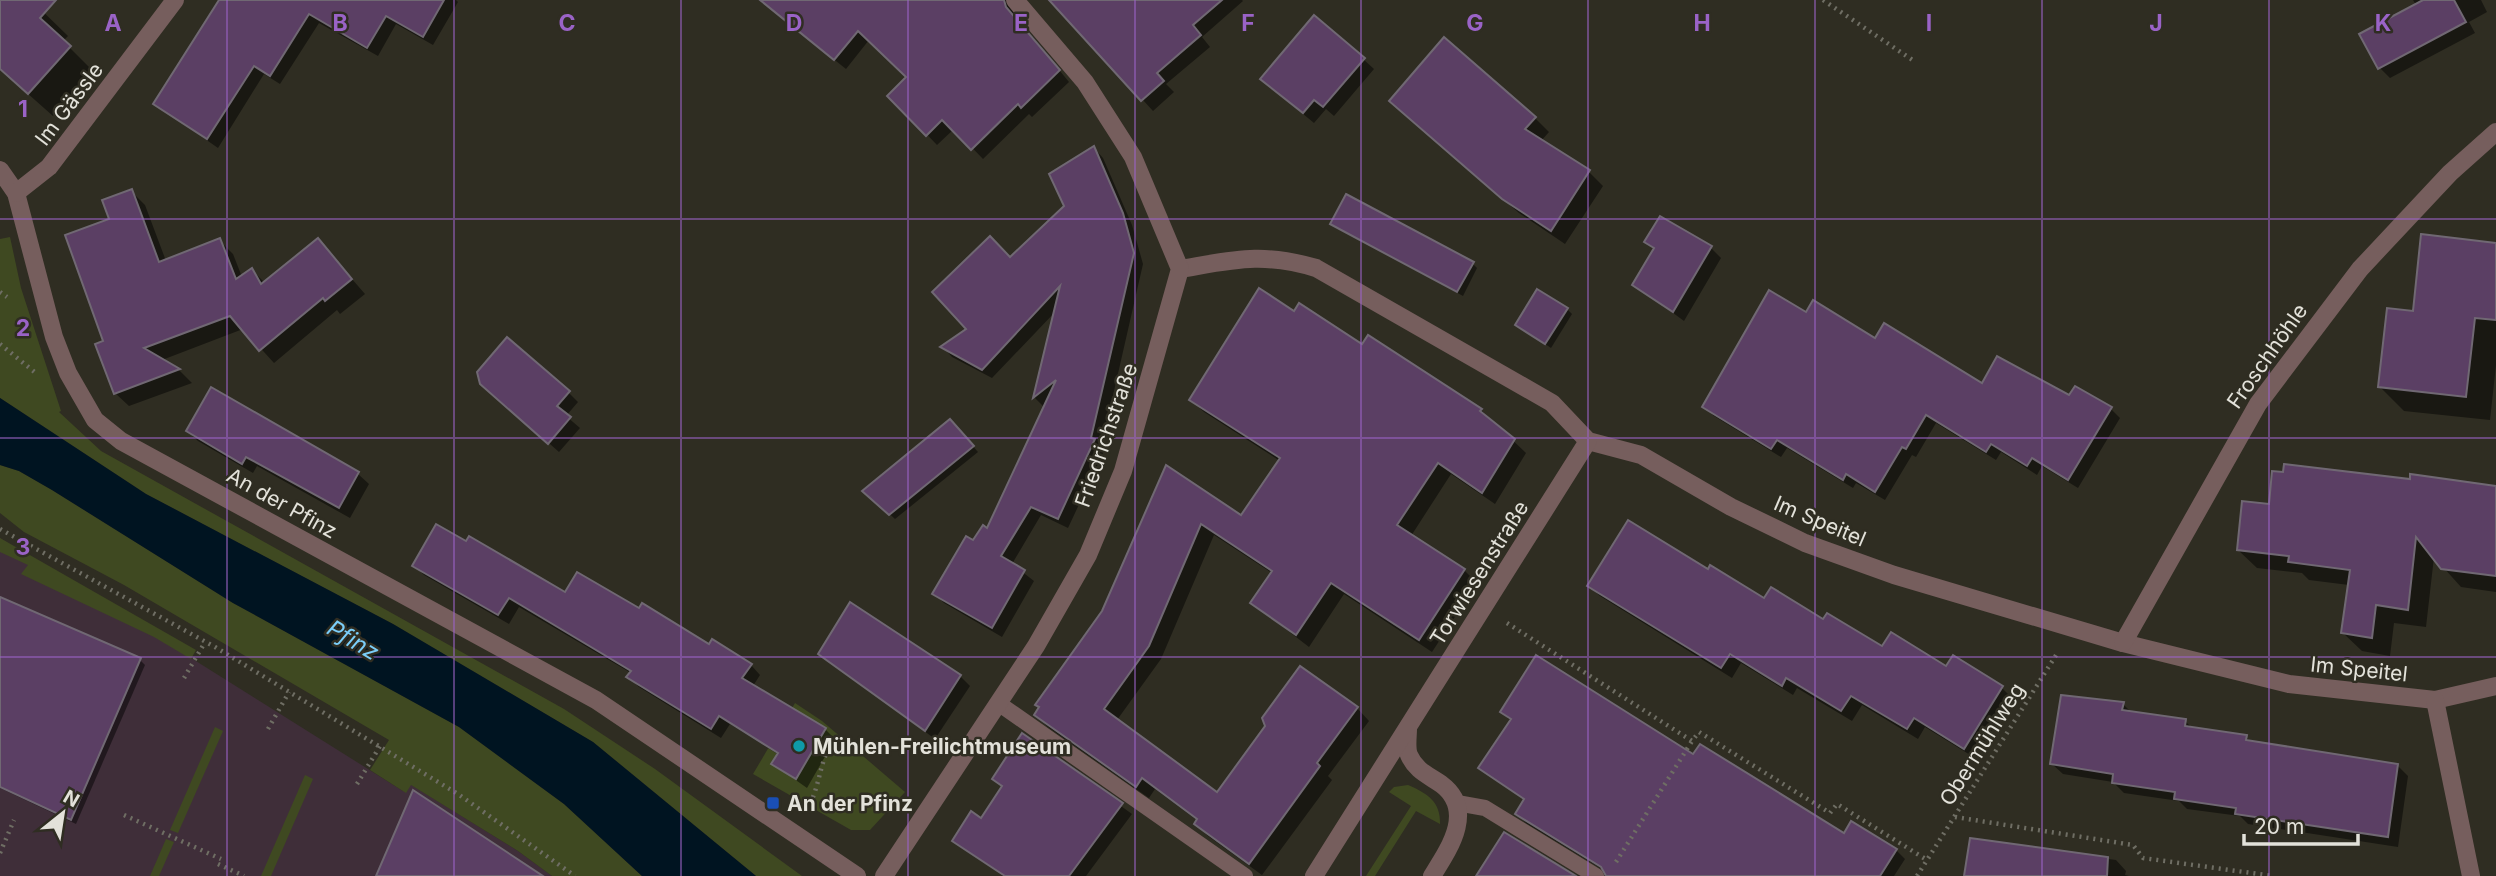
<svg xmlns="http://www.w3.org/2000/svg" width="2496" height="876" viewBox="0 0 2496 876" font-family="Inter,sans-serif">
<style>
.commercial{fill:#3f2e39}
.green{fill:#3f4921}
.water{fill:#001421}
.shadow{fill:#0007}
.building{fill:#5b3f64;stroke:#706873;stroke-width:2}
.lines{fill:none;stroke-linecap:round;stroke-linejoin:round}
.path{stroke:#6f6e64;stroke-width:4.5;stroke-dasharray:2 5;stroke-linecap:butt}
.lane{stroke:#765e5d;stroke-width:16}
.street{stroke:#765e5d;stroke-width:18}
.grid{fill:none;stroke:#9a63c7;stroke-width:2;stroke-opacity:0.55}
.culture-dot{fill:#0f9aa8;stroke:#2f2d22;stroke-width:2.5}
.transit-dot{fill:#1a4fb4;stroke:#2f2d22;stroke-width:2.5}
.labels{text-anchor:middle;dominant-baseline:central;stroke-width:5;stroke-linejoin:round;paint-order:stroke}
.street-label{font-size:21px;fill:#e3e2da;stroke:#2f2d22}
.poi-label{font-size:21px;font-weight:bold;fill:#e3e2da;stroke:#2f2d22;text-anchor:start}
.water-label{font-size:23px;font-style:italic;fill:#7bcef9;stroke:#2f2d22}
.grid-label{font-size:23px;text-anchor:middle;font-weight:bold;fill:#9a63c7;stroke:#2f2d22;stroke-width:5;stroke-linejoin:round;paint-order:stroke}
</style>
<rect width="100%" height="100%" fill="#2f2d22"/>
<path class="commercial" d="M 0,538 L 403,791 L 410,784 L 518,851 L 552,876 L 0,876 Z"/>
<g class="green">
<path d="M 10,237 L 21,288 L 61,411 L 59,412 L 101,451 L 564,709 L 655,769 L 802,876 L 756,876 L 593,742 L 393,624 L 146,494 L 0,398 L 0,239 Z"/>
<path d="M 0,465 L 19,471 L 52,490 L 233,603 L 459,727 L 564,804 L 642,876 L 552,876 L 518,851 L 411,785 L 406,793 L 370,770 L 389,740 L 124,585 L 24,532 L 0,513 Z"/>
<path d="M 0,538 L 196,650 L 191,659 L 154,637 L 21,574 L 28,565 L 0,552 Z"/>
<path d="M 795,703 L 822,721 L 905,792 L 870,830 L 851,830 L 753,774 Z"/>
<path d="M 215,727 L 223,731 L 178,833 L 170,830 Z"/>
<path d="M 305,775 L 313,779 L 271,876 L 261,876 Z"/>
<path d="M 1408,785 C 1427,793 1441,802 1440,824 L 1416,811 L 1375,876 L 1366,876 L 1411,806 L 1389,792 L 1394,787 Z"/>
<path d="M 166,839 L 174,842 L 159,876 L 150,876 Z"/>
</g>
<path class="water" d="M 0,398 L 146,494 L 393,624 L 593,742 L 756,876 L 642,876 L 564,804 L 459,727 L 233,603 L 52,490 L 19,471 L 0,465 Z"/>
<g class="shadow">
<path d="M 0,0 L 31,0 L 68,36 L 63,41 L 93,71 L 53,116 L 0,69 Z"/>
<path d="M 224,0 L 456,0 L 458,2 L 433,45 L 396,24 L 378,56 L 319,23 L 280,84 L 264,74 L 218,148 L 155,104 Z"/>
<path d="M 793,0 L 1023,0 L 1015,6 L 1014,15 L 1069,82 L 1032,117 L 1029,114 L 983,159 L 954,129 L 937,145 L 890,96 L 908,77 L 869,40 L 846,69 L 791,25 L 781,15 Z"/>
<path d="M 1052,0 L 1242,0 L 1243,1 L 1202,37 L 1210,47 L 1166,84 L 1174,92 L 1153,111 Z"/>
<path d="M 2413,0 L 2481,0 L 2487,12 L 2469,22 L 2475,33 L 2390,78 L 2380,68 L 2416,5 Z"/>
<path d="M 1363,59 L 1374,69 L 1334,116 L 1326,109 L 1314,123 L 1273,89 Z"/>
<path d="M 1406,115 L 1535,118 L 1549,132 L 1541,141 L 1589,172 L 1603,186 L 1565,244 L 1519,213 Z"/>
<path d="M 1094,148 L 1103,158 L 1132,225 L 1143,264 L 1101,448 L 1104,451 L 1068,528 L 1041,515 L 1012,564 L 1034,581 L 1002,637 L 944,603 L 934,593 L 988,530 L 1045,408 L 1035,398 L 1056,311 L 992,378 L 952,357 L 943,347 L 969,329 L 1010,259 L 1066,207 Z"/>
<path d="M 131,191 L 145,205 L 166,261 L 219,240 L 233,254 L 242,277 L 252,270 L 265,283 L 318,240 L 365,294 L 340,314 L 337,310 L 274,363 L 243,329 L 162,360 L 179,370 L 192,383 L 129,406 L 115,393 L 105,342 L 112,220 Z"/>
<path d="M 1332,224 L 1472,263 L 1477,268 L 1463,296 Z"/>
<path d="M 1647,242 L 1711,248 L 1721,258 L 1684,321 L 1634,284 L 1655,250 Z"/>
<path d="M 2496,244 L 2496,365 L 2490,420 L 2404,411 L 2380,387 L 2415,313 Z"/>
<path d="M 1567,309 L 1572,314 L 1551,348 L 1517,325 Z"/>
<path d="M 1295,313 L 1481,410 L 1526,453 L 1495,504 L 1451,474 L 1411,536 L 1464,570 L 1477,583 L 1432,652 L 1344,594 L 1309,647 L 1252,603 L 1272,573 L 1214,535 L 1161,659 L 1117,720 L 1217,794 L 1357,708 L 1369,721 L 1328,776 L 1332,780 L 1262,875 L 1208,836 L 1196,823 L 1198,821 L 1155,789 L 1149,798 L 1048,727 L 1036,715 L 1104,612 L 1166,467 L 1241,518 L 1280,461 L 1204,412 L 1191,400 Z"/>
<path d="M 1806,314 L 1982,385 L 2069,398 L 2111,409 L 2120,418 L 2078,488 L 2042,466 L 2037,475 L 2001,452 L 1996,460 L 1936,423 L 1916,457 L 1912,455 L 1885,500 L 1856,483 L 1853,488 L 1787,448 L 1781,457 L 1714,416 L 1704,407 Z"/>
<path d="M 212,389 L 358,474 L 369,484 L 350,518 L 257,466 L 253,473 L 198,441 L 188,431 Z"/>
<path d="M 568,392 L 578,402 L 566,416 L 580,428 L 559,452 L 492,393 Z"/>
<path d="M 950,421 L 978,452 L 895,519 L 865,491 Z"/>
<path d="M 2411,481 L 2496,487 L 2496,592 L 2461,587 L 2434,557 L 2426,627 L 2394,623 L 2390,656 L 2362,651 L 2343,633 L 2349,585 L 2309,580 L 2302,573 L 2257,568 L 2238,550 L 2270,506 Z"/>
<path d="M 414,565 L 640,611 L 751,665 L 760,675 L 753,686 L 825,729 L 835,739 L 807,788 L 773,764 L 779,755 L 730,724 L 721,738 L 639,687 L 629,677 L 631,673 L 519,607 L 509,624 L 424,575 Z"/>
<path d="M 1708,572 L 1765,601 L 1824,621 L 1883,648 L 2002,688 L 2012,698 L 1975,758 L 1925,727 L 1918,739 L 1862,705 L 1852,721 L 1797,688 L 1793,695 L 1741,663 L 1732,678 L 1600,596 L 1589,586 Z"/>
<path d="M 0,599 L 140,660 L 145,665 L 76,824 L 0,788 Z"/>
<path d="M 850,604 L 960,676 L 970,686 L 935,739 L 820,654 Z"/>
<path d="M 2123,704 L 2132,713 L 2185,721 L 2193,729 L 2246,737 L 2252,743 L 2397,765 L 2408,776 L 2398,847 L 2248,824 L 2240,816 L 2187,809 L 2179,801 L 2124,793 L 2113,782 L 2063,774 L 2052,764 Z"/>
<path d="M 1502,712 L 1694,756 L 1844,835 L 1896,850 L 1905,859 L 1894,876 L 1607,876 L 1607,872 L 1526,823 L 1517,814 L 1525,801 L 1480,767 L 1511,721 Z"/>
<path d="M 1022,735 L 1132,814 L 1086,876 L 1003,876 L 954,840 L 982,820 L 1003,788 L 994,779 Z"/>
<path d="M 1971,840 L 2116,860 L 2126,871 L 2125,875 L 2129,876 L 1966,876 Z"/>
</g>
<g class="building">
<path d="M 0,0 L 56,0 L 40,18 L 71,46 L 28,94 L 0,69 Z"/>
<path d="M 219,0 L 444,0 L 423,37 L 386,16 L 367,48 L 309,14 L 270,76 L 254,66 L 207,139 L 153,104 Z"/>
<path d="M 760,0 L 1004,0 L 1006,7 L 1060,70 L 1021,108 L 1018,104 L 971,150 L 942,120 L 926,136 L 887,96 L 906,77 L 858,31 L 834,60 Z"/>
<path d="M 1049,0 L 1222,0 L 1193,25 L 1201,35 L 1157,73 L 1164,81 L 1141,101 Z"/>
<path d="M 2423,0 L 2454,0 L 2466,22 L 2378,69 L 2359,34 Z"/>
<path d="M 1314,15 L 1365,58 L 1323,107 L 1314,100 L 1303,113 L 1260,79 Z"/>
<path d="M 1444,37 L 1536,117 L 1525,129 L 1590,170 L 1551,231 L 1502,199 L 1389,101 Z"/>
<path d="M 1094,146 L 1123,213 L 1134,253 L 1091,438 L 1095,439 L 1058,519 L 1031,507 L 1001,556 L 1025,570 L 992,628 L 932,594 L 966,536 L 973,540 L 983,525 L 987,528 L 1056,380 L 1033,398 L 1060,286 L 982,370 L 940,347 L 966,329 L 932,292 L 990,236 L 1010,257 L 1064,206 L 1049,174 Z"/>
<path d="M 132,189 L 159,262 L 220,238 L 236,279 L 252,268 L 261,284 L 318,238 L 352,279 L 325,301 L 323,298 L 259,351 L 230,316 L 144,348 L 180,369 L 114,394 L 95,344 L 103,341 L 65,235 L 109,219 L 102,200 Z"/>
<path d="M 1346,194 L 1474,262 L 1457,292 L 1330,224 Z"/>
<path d="M 1660,216 L 1712,246 L 1673,312 L 1632,285 L 1654,248 L 1644,242 Z"/>
<path d="M 2421,234 L 2496,243 L 2496,320 L 2475,318 L 2466,397 L 2378,387 L 2387,308 L 2413,311 Z"/>
<path d="M 1259,288 L 1294,311 L 1299,303 L 1362,344 L 1368,335 L 1482,409 L 1480,411 L 1515,439 L 1482,493 L 1438,463 L 1397,525 L 1465,569 L 1419,640 L 1331,583 L 1296,635 L 1250,603 L 1272,571 L 1201,524 L 1149,646 L 1104,709 L 1217,792 L 1265,726 L 1262,718 L 1300,666 L 1358,707 L 1317,763 L 1320,766 L 1249,864 L 1194,824 L 1197,819 L 1142,778 L 1136,787 L 1034,715 L 1039,707 L 1035,705 L 1102,611 L 1166,465 L 1241,515 L 1280,458 L 1189,400 Z"/>
<path d="M 1537,289 L 1568,308 L 1545,344 L 1515,325 Z"/>
<path d="M 1769,290 L 1806,312 L 1813,300 L 1875,338 L 1884,323 L 1982,383 L 1997,356 L 2069,395 L 2075,386 L 2112,407 L 2068,480 L 2032,458 L 2027,466 L 1991,444 L 1986,452 L 1926,415 L 1906,449 L 1902,447 L 1875,492 L 1846,474 L 1843,480 L 1777,440 L 1771,449 L 1702,407 Z"/>
<path d="M 507,337 L 570,391 L 557,406 L 571,417 L 548,444 L 480,384 L 477,372 Z"/>
<path d="M 211,387 L 359,472 L 339,508 L 246,457 L 242,464 L 186,431 Z"/>
<path d="M 950,419 L 974,446 L 889,515 L 862,491 Z"/>
<path d="M 2284,464 L 2410,479 L 2410,474 L 2496,486 L 2496,576 L 2441,569 L 2416,537 L 2408,610 L 2376,605 L 2372,638 L 2341,633 L 2350,570 L 2288,562 L 2289,556 L 2237,550 L 2242,501 L 2269,504 L 2272,471 L 2283,472 Z"/>
<path d="M 1628,520 L 1708,569 L 1710,565 L 1764,598 L 1771,587 L 1823,619 L 1827,613 L 1882,646 L 1891,632 L 1946,666 L 1953,655 L 2003,686 L 1964,749 L 1914,718 L 1907,729 L 1851,696 L 1841,711 L 1786,678 L 1782,686 L 1730,654 L 1721,668 L 1587,586 Z"/>
<path d="M 436,524 L 466,541 L 469,536 L 565,592 L 577,572 L 639,608 L 642,603 L 709,644 L 712,639 L 752,664 L 742,678 L 826,728 L 796,779 L 771,764 L 778,753 L 719,716 L 711,729 L 626,677 L 631,671 L 509,598 L 498,615 L 412,566 Z"/>
<path d="M 0,597 L 141,658 L 71,820 L 0,787 Z"/>
<path d="M 850,602 L 961,675 L 925,731 L 818,654 Z"/>
<path d="M 1536,655 L 1693,754 L 1700,744 L 1844,833 L 1851,821 L 1897,849 L 1880,876 L 1606,876 L 1601,867 L 1515,814 L 1524,799 L 1478,768 L 1511,719 L 1500,712 Z"/>
<path d="M 2061,695 L 2124,702 L 2122,710 L 2186,719 L 2185,726 L 2247,735 L 2246,740 L 2398,764 L 2388,837 L 2235,814 L 2236,808 L 2174,799 L 2175,792 L 2112,783 L 2113,774 L 2050,764 Z"/>
<path d="M 1022,733 L 1123,803 L 1069,876 L 1005,876 L 952,841 L 971,811 L 981,818 L 1002,786 L 992,779 Z"/>
<path d="M 413,790 L 543,876 L 376,876 Z"/>
<path d="M 1504,832 L 1576,876 L 1476,876 Z"/>
<path d="M 1970,838 L 2108,857 L 2107,876 L 1964,876 Z"/>
</g>
<g class="lines">
<g class="path">
<path d="M 1823,0 L 1914,61"/>
<path d="M 0,292 L 7,297"/>
<path d="M 0,344 L 37,374"/>
<path d="M 0,529 L 215,647 L 458,794 L 575,876"/>
<path d="M 1507,623 L 1692,741 L 1699,732 L 1830,813 L 1837,804 L 1927,860"/>
<path d="M 184,678 L 205,642"/>
<path d="M 268,729 L 289,692"/>
<path d="M 357,784 L 380,746"/>
<path d="M 807,810 C 821,784 818,767 832,741"/>
<path d="M 124,815 L 221,859"/>
<path d="M 1955,817 L 2133,845 L 2143,858 L 2273,876"/>
<path d="M 0,853 L 14,820"/>
<path d="M 1616,862 L 1692,741"/>
<path d="M 218,864 L 244,876"/>
<path d="M 1917,876 L 2058,652"/>
</g>
<g class="lane">
<path d="M 998,703 L 1245,876"/>
<path d="M 1457,803 L 1485,808 L 1596,876"/>
</g>
<g class="street">
<path d="M 0,170 L 16,193 L 54,337 L 68,373 L 95,420 L 121,441 L 596,700 L 857,876"/>
<path d="M 16,193 L 49,167 L 175,0"/>
<path d="M 1180,269 C 1234,260 1262,252 1316,268 L 1552,403 L 1588,441 L 1641,455 L 1731,507 L 1805,543 L 1894,575 L 2123,643 L 2289,684 L 2435,700 L 2496,686"/>
<path d="M 2123,643 L 2258,404 L 2360,269 L 2450,173 L 2496,132"/>
<path d="M 2435,700 L 2471,876"/>
<path d="M 1408,728 C 1408,737 1406,748 1409,755 C 1416,771 1428,775 1441,784 C 1476,810 1449,849 1432,876"/>
<path d="M 884,876 L 1036,646 L 1088,555 L 1123,471 L 1180,269 L 1133,157 L 1085,82 L 1015,0"/>
<path d="M 1314,876 L 1588,441"/>
</g>
</g>
<path class="grid" d="M 227,0 L 227,876M 454,0 L 454,876M 681,0 L 681,876M 908,0 L 908,876M 1135,0 L 1135,876M 1361,0 L 1361,876M 1588,0 L 1588,876M 1815,0 L 1815,876M 2042,0 L 2042,876M 2269,0 L 2269,876M 0,219 L 2496,219M 0,438 L 2496,438M 0,657 L 2496,657"/>
<circle class="culture-dot" cx="799" cy="746" r="7"/>
<rect class="transit-dot" x="766" y="796" width="14" height="14" rx="3.5"/>
<g class="labels">
<g class="street-label">
<text transform="translate(69 104) rotate(-53)">Im Gässle</text>
<text transform="translate(2267 356) rotate(-55)">Froschhöhle</text>
<text transform="translate(1106 435) rotate(-71)">Friedrichstraße</text>
<text transform="translate(282 503) rotate(29)">An der Pfinz</text>
<text transform="translate(1820 521) rotate(23)">Im Speitel</text>
<text transform="translate(1479 573) rotate(-58)">Torwiesenstraße</text>
<text transform="translate(2359 669) rotate(6)">Im Speitel</text>
<text transform="translate(1982 744) rotate(-58)">Obermühlweg</text>
</g>
<g class="poi-label">
<text x="813" y="746">Mühlen-Freilichtmuseum</text>
<text x="787" y="803">An der Pfinz</text>
</g>
<g class="water-label">
<text transform="translate(353 640) rotate(31)">Pfinz</text>
</g>
</g>
<g class="grid-label">
<text x="113" y="31">A</text>
<text x="340" y="31">B</text>
<text x="567" y="31">C</text>
<text x="794" y="31">D</text>
<text x="1021" y="31">E</text>
<text x="1248" y="31">F</text>
<text x="1475" y="31">G</text>
<text x="1702" y="31">H</text>
<text x="1929" y="31">I</text>
<text x="2156" y="31">J</text>
<text x="2383" y="31">K</text>
<text x="23" y="117">1</text>
<text x="23" y="336">2</text>
<text x="23" y="555">3</text>
</g>
<g transform="translate(63 813) rotate(30)" stroke="#2f2d22" stroke-width="5" paint-order="stroke">
<path d="M0-5L12 26L0 18L-12 26Z" fill="#e3e2da"/>
<text y="-10" font-size="19" font-weight="bold" text-anchor="middle" fill="#e3e2da">N</text>
</g>
<path d="M2244 834v10h114v-10" fill="none" stroke="#e3e2da" stroke-width="3.5"/>
<text x="2254" y="834" font-size="21" fill="#e3e2da" stroke="#2f2d22" stroke-width="5" paint-order="stroke">20 m</text>
</svg>
